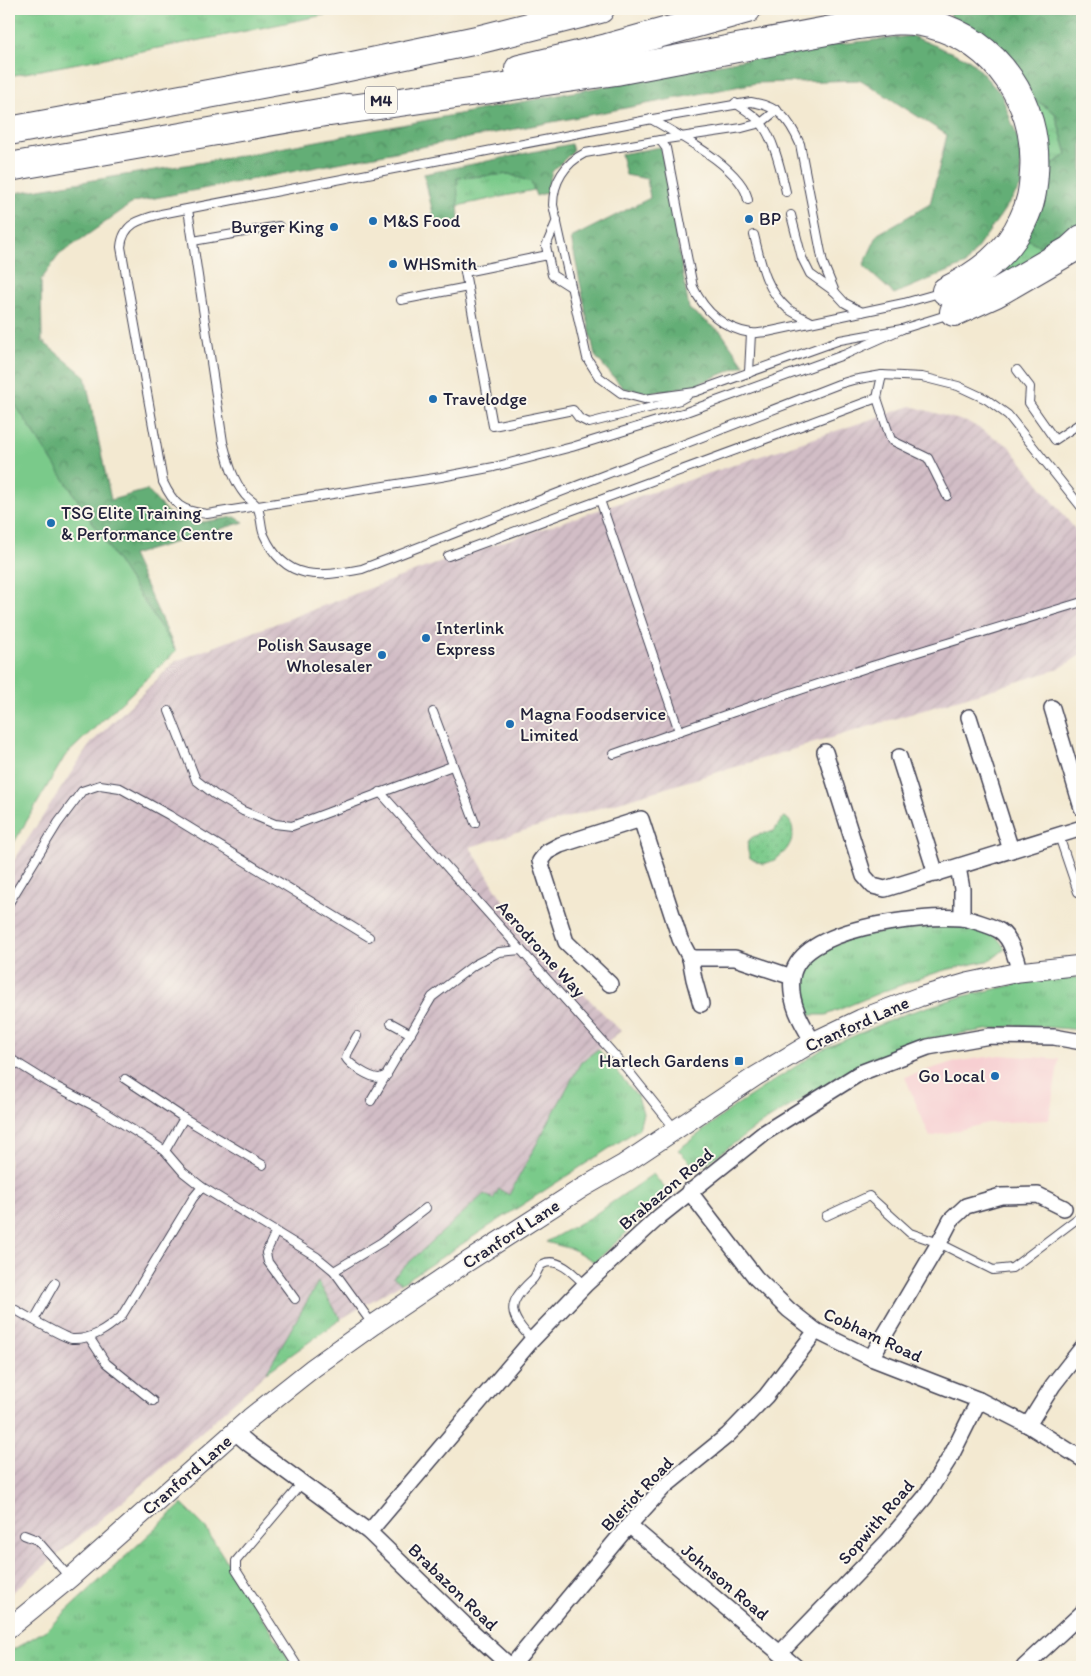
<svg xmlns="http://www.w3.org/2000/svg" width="1091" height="1676" viewBox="0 0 1091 1676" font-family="Itim,sans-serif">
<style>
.built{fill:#f7cfd2}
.industrial{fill:url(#industrial-furrows)}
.grass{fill:url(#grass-tufts);stroke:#4e7662}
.forest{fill:url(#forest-crowns);stroke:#426858}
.park{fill:url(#park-dots);stroke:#4e7662}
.garden{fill:#7aca8a;stroke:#4e7662}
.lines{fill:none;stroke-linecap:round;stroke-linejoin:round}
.service-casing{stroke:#414052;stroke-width:10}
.minor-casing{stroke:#414052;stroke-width:18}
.tertiary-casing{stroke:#414052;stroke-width:21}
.motorway-casing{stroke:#414052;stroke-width:30}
.service{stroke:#fff;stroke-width:8}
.minor{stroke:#fff;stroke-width:15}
.tertiary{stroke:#fff;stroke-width:19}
.motorway{stroke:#fff;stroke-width:28}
.poi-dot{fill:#1f6fb2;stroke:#fbf7ec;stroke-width:2}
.labels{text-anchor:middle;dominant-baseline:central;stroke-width:4;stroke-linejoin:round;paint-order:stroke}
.shield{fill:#fbf7ec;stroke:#636270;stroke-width:1}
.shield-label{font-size:16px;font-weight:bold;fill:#22223b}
.poi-label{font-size:18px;fill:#22223b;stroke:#fbf7ec;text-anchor:start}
.street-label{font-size:18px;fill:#22223b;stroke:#fbf7ec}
</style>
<defs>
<pattern id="industrial-furrows" width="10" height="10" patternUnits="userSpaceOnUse" patternTransform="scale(1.25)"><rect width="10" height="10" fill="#d2bdc6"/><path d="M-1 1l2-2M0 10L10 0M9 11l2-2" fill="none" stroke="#b4a2ab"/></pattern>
<pattern id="grass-tufts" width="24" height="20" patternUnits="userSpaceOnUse" patternTransform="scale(1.25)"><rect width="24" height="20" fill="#7aca8a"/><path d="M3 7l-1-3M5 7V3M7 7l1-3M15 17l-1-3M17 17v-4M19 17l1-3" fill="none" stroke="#69ad78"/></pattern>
<pattern id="forest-crowns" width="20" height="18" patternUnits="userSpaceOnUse" patternTransform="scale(1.25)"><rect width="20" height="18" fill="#63ae76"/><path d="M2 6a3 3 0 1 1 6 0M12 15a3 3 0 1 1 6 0" fill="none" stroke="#518d62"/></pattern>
<pattern id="park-dots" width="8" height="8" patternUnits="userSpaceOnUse" patternTransform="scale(1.25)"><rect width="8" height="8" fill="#7aca8a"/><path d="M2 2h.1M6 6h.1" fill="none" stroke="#69ad78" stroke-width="1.8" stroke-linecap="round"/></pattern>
</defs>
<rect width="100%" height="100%" fill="#fbf7ec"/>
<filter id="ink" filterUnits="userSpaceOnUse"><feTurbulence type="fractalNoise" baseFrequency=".02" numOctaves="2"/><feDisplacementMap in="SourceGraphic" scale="10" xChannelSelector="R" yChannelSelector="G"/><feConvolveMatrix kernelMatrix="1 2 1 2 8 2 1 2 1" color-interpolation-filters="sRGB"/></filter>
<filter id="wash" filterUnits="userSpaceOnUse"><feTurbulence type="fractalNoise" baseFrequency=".0096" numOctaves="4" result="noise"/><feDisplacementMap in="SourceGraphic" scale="20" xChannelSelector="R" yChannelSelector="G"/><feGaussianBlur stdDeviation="1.12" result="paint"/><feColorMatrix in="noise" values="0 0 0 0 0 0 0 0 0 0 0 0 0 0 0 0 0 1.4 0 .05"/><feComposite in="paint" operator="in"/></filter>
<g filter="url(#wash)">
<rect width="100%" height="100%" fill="#f3e9d1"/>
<path class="built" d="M 1000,1055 L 1059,1059 L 1049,1120 L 988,1123 L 930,1137 L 905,1077 L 953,1062 Z"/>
<path class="industrial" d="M 911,406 L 970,423 L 1009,446 L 1082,538 L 1082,654 L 1059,669 L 470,847 L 525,936 L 621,1031 L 581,1062 L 509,1196 L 493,1199 L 393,1277 L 402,1283 L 341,1319 L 318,1282 L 266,1373 L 153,1476 L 9,1595 L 9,868 L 90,744 L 176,661 L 424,568 Z"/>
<g class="grass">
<path d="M 9,9 L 353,9 L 222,36 L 9,76 Z"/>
<path d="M 1031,97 L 1055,113 L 1067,154 L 1047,168 Z"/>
<path d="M 509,174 L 531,182 L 534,190 L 457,206 L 457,178 Z"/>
<path d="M 1024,237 L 1049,251 L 990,287 L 985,279 Z"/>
<path d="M 928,927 C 947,927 971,924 989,932 C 996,935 1001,942 1005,949 L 991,960 L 941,971 L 884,991 L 826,1015 L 811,1015 L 807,1013 L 803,1005 L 800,991 L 806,965 L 822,950 L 846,940 L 879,932 Z"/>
<path d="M 1082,977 L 1082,1030 L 1020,1025 L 925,1039 L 857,1066 L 759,1125 L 698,1170 L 678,1150 L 735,1106 L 821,1050 L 905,1014 L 960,997 L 1022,983 Z"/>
<path d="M 598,1049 L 638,1097 L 643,1113 L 639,1129 L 402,1283 L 393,1277 L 484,1194 L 493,1199 L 499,1189 L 509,1195 L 581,1062 Z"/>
<path d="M 653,1174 L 669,1193 L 595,1262 L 572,1249 L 546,1242 L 594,1215 Z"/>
<path d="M 318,1282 L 341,1319 L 266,1373 Z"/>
<path d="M 182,1504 L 204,1526 L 294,1667 L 9,1667 L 9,1652 L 46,1630 Z"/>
</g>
<g class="forest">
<path d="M 950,9 L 1082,9 L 1082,225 L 1049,251 L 1024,237 L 1047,168 L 1067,154 L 1055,113 L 1031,97 L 951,19 Z"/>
<path d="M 912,36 L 970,60 L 1001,94 L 1019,142 L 1022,185 L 966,264 L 894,294 L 863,266 L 878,234 L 930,204 L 947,135 L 861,80 L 756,83 L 134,202 L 59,255 L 41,280 L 42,341 L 85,376 L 111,500 L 147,490 L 168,513 L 202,522 L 235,517 L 244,522 L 132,555 L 176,651 L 9,395 L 9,194 L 228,158 L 810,47 Z"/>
<path d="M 571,144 L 573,151 L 552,172 L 546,193 L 536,196 L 531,182 L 509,174 L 457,178 L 459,221 L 436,227 L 424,174 Z"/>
<path d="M 661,147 L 689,309 L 721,332 L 744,365 L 693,386 L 650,393 L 623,388 L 595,356 L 571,238 L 650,198 L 647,179 L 626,175 L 621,154 Z"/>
</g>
<path class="park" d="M 785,817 C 799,826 792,847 781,855 C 776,860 770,862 763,864 L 750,858 C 741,834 757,836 774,831 L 782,819 Z"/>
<path class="garden" d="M 9,395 L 176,651 L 65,756 L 9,851 Z"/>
</g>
<g filter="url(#ink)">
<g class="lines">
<g class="service-casing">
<g id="service">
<path d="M 735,103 C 744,109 753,114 760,122 C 774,138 781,171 786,192"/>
<path d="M 651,119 C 678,135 743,168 748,200"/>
<path d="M 660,140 L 742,128 L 761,123 L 777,110"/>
<path d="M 188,209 L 223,442 C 228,461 232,479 245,495 C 248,499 253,501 256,505 C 262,513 260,526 264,535 C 285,582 319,577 362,569 L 839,384 L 853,380 L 882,375 L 922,377 L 958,386 L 986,399 L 1008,415 L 1082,508"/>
<path d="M 791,215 L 802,258 L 810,274 L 835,292"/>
<path d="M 557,220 L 546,246 L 552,275 L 571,287"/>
<path d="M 754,235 C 761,263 765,289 788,309 C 795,314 804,318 812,322"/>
<path d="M 193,241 L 279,226"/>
<path d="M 548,255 L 465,272 L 493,426 L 573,410 L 579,418 L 589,423 L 680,400 L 687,396"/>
<path d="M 943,292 L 904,303 L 767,332 C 762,332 756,334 751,333 C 723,329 704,310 693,287 L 666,148 L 660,140 L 585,153 C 565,163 553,182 553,205 L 587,358 L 599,377 L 621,393 L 644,399 L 695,392 L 840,340 L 902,329 L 950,314"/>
<path d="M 401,300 L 468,287"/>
<path d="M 862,312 L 845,303 L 835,292 L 823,263 L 800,144 C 789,119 779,106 751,102 L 647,120 L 161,214 C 141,219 123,223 121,247 L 163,482 C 174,505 181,511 207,514 L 441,477 L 494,467 L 572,447 L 686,412 L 846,354 L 902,329"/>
<path d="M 1017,370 L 1030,387 L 1029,403 L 1055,440 L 1082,422"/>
<path d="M 749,373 L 751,333"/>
<path d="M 877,398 L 891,440 L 928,458 L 947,496"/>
<path d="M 600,500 L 679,731"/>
<path d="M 448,556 L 877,398 L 882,375"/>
<path d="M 169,711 L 196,780 L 214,794 L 243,811 L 275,824 L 292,826 L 452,766"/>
<path d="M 433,712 L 475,823"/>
<path d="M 614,754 L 731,713 L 872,666 L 1082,602"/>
<path d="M 380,792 L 627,1069 L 675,1129"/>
<path d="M 1059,836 L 1078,892"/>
<path d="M 9,903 L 58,823 L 82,791 L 100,785 L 120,788 L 169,815 L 369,937"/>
<path d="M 391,1023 L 411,1034"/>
<path d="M 357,1036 L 348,1052 L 346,1058 C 350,1065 370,1078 379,1078 C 382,1078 384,1076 387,1075"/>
<path d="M 9,1058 L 51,1084 L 96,1107 L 152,1142 L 165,1151 L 183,1172 L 202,1187 L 317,1257 L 334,1271 L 373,1325"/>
<path d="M 125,1079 L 184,1118 L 165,1151"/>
<path d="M 371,1101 L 432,997 L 474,965 L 499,952 L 521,950"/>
<path d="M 184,1118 L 263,1165"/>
<path d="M 826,1216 L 869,1196 L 910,1233 L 939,1243 L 993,1270 L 1012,1268 L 1082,1215"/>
<path d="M 276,1231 L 266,1253 L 268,1262 L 295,1299"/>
<path d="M 334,1271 L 382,1242 L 426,1208"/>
<path d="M 9,1306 C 19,1312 64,1338 72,1339 C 92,1340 107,1329 121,1317 L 193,1198 L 202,1187"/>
<path d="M 34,1320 L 55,1283"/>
<path d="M 89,1337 L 106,1363 L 153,1401"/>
<path d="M 532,1340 C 509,1314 505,1305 532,1280 C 537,1276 537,1267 543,1264 C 558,1256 576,1276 585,1285"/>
<path d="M 24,1535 L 37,1540 L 70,1578"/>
<path d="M 298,1667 L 236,1570 L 236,1561 L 302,1483"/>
</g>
</g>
<g class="minor-casing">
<g id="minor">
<path d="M 1052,708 L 1082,808"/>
<path d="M 969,717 L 1011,850"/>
<path d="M 825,752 L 864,876 L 873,886 L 885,889 L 1082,828"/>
<path d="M 899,757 L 936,874"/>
<path d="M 958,867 L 962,889 L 962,918"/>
<path d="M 690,958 L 694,979 L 701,1004"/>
<path d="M 610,984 L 566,942 L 540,861 L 547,852 L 560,845 L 641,819 L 680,939 L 690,958 L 735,958 L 792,977"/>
<path d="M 813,1042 C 801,1022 789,1002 792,978 C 798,927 920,915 961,918 C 970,919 992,926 1000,931 C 1011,938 1017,960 1019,972"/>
<path d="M 689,1191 L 756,1278 L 789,1310 L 816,1331 L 871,1358 L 979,1400 L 1028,1425 L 1082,1459"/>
<path d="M 871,1358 L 939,1243 L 951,1220 L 966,1206 L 1001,1196 L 1038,1195 L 1064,1208"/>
<path d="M 1028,1425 L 1053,1385 L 1082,1348"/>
<path d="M 235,1432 L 249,1444 L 369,1532 L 464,1624 L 511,1667"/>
<path d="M 629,1525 L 796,1667"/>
<path d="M 369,1532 L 532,1340 L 585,1285 L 660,1216 L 764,1133 L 860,1073 L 928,1047 L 990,1036 L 1054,1037 L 1082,1042"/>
<path d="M 780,1653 L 888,1541 L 925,1497 L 951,1456 L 979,1400"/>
<path d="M 511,1667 L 629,1525 L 664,1487 L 728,1435 L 766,1396 L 816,1331"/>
<path d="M 1024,1667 L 1082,1613"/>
</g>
</g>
<g class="tertiary-casing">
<path id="tertiary" d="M 9,1628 L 70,1578 L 250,1418 L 313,1368 L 373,1325 L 456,1269 L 582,1188 L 624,1164 L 756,1076 L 813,1042 L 861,1019 L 919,997 L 967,983 L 1019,972 L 1082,965"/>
</g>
<g class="motorway-casing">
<g id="motorway">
<path d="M 519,69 L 607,48 L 747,9"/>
<path d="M 330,112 L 616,71 L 858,25 C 881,22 906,17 930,24 C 997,41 1039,104 1034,173 C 1033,190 1031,204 1023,220 C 1008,254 978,275 946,291"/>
<path d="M 9,131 L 305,76 L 477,40 L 600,9"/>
<path d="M 9,167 L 348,108"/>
<path d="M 954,312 L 996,293 L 1070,250 L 1082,239"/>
</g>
</g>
<use href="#service" class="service"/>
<use href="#minor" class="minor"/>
<use href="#tertiary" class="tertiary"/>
<use href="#motorway" class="motorway"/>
</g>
</g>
<g class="poi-dot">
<circle cx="749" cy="219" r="5"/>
<circle cx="373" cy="221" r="5"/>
<circle cx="334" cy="227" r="5"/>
<circle cx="393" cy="264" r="5"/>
<circle cx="433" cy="399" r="5"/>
<circle cx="51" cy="523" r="5"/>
<circle cx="426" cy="638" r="5"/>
<circle cx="382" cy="655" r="5"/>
<circle cx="510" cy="724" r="5"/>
<rect x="734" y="1056" width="10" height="10" rx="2.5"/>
<circle cx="995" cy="1076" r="5"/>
</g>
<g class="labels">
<rect class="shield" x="365" y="86.5" width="32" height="27" rx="4"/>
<g class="shield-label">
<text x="381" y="100">M4</text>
</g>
<g class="poi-label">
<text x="759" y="219">BP</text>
<text x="383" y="221">M&amp;S Food</text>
<text x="324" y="227" text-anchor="end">Burger King</text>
<text x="403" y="264">WHSmith</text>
<text x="443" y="399">Travelodge</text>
<text x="61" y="513">TSG Elite Training<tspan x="61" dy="21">&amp; Performance Centre</tspan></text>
<text x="436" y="628">Interlink<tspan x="436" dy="21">Express</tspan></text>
<text x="372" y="645" text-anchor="end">Polish Sausage<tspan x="372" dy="21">Wholesaler</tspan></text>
<text x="520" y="714">Magna Foodservice<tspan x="520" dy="21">Limited</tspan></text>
<text x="729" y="1061" text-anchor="end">Harlech Gardens</text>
<text x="985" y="1076" text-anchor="end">Go Local</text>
</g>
<g class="street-label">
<text transform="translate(541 949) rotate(48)">Aerodrome Way</text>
<text transform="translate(857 1024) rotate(-24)">Cranford Lane</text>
<text transform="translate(666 1189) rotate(-40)">Brabazon Road</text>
<text transform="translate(511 1234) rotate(-33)">Cranford Lane</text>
<text transform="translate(873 1335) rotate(25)">Cobham Road</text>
<text transform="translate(187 1475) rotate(-41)">Cranford Lane</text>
<text transform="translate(637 1494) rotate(-46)">Bleriot Road</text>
<text transform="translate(876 1522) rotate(-49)">Sopwith Road</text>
<text transform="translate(725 1582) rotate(40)">Johnson Road</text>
<text transform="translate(453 1587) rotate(44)">Brabazon Road</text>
</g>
</g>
<rect width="1091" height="1676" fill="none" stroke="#fbf7ec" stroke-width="30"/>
</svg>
